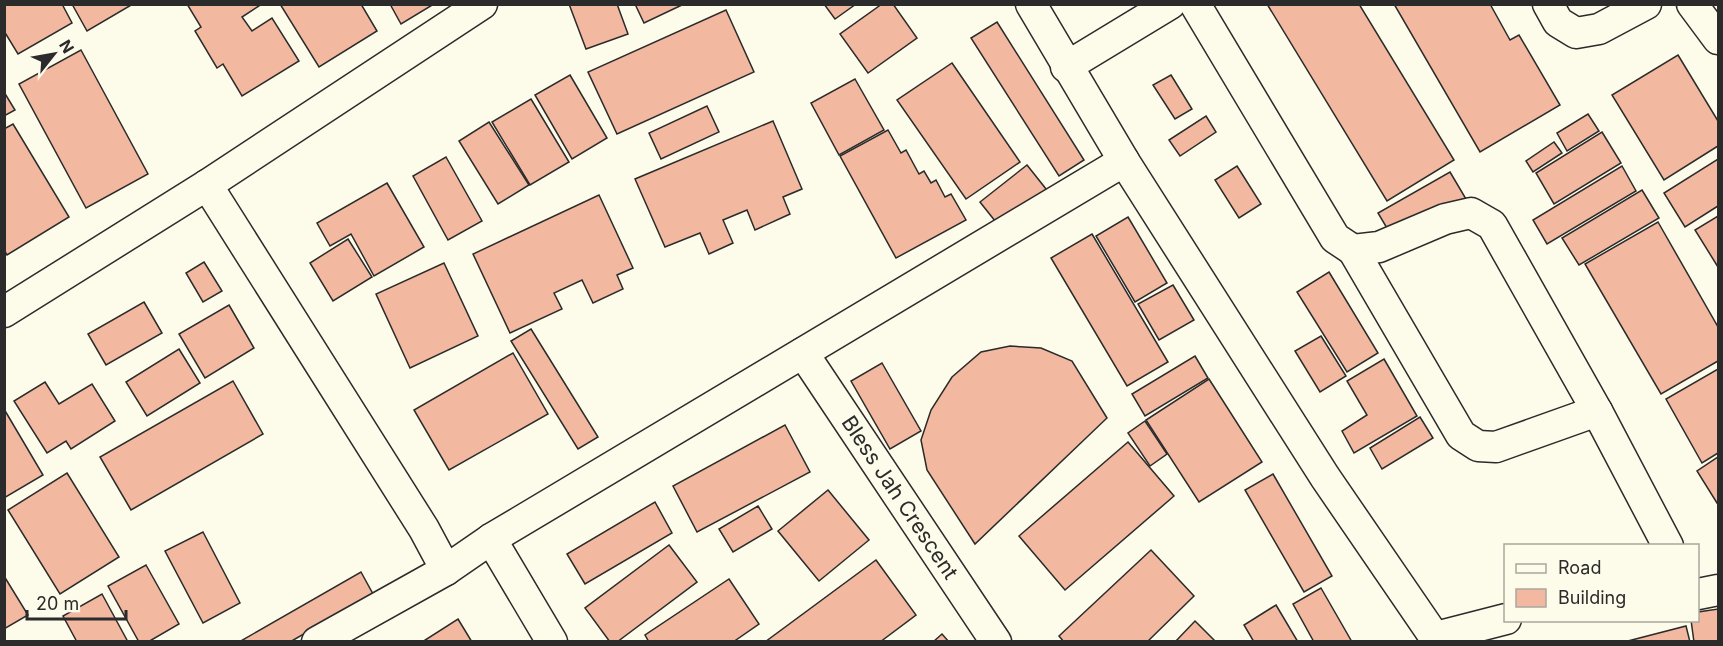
<svg xmlns="http://www.w3.org/2000/svg" width="1723" height="646" viewBox="0 0 1723 646" font-family="Inter,sans-serif">
  <rect width="100%" height="100%" fill="#fdfbea"/>
  <!-- building -->
  <g fill="#f2b8a0" stroke="#2b2b2b" stroke-width="1.5">
    <path d="M5,4H62L72,23L18,54L4,31Z"/>
    <path d="M72,4H133L87,31Z"/>
    <path d="M187,4H262L242,17L252,31L272,18L299,61L242,96L223,64L217,68L195,31L201,27Z"/>
    <path d="M280,4H361L377,31L319,67Z"/>
    <path d="M390,4H434L401,24Z"/>
    <path d="M569,4H617L628,34L586,49Z"/>
    <path d="M635,4H684L644,23Z"/>
    <path d="M824,4H856L835,19Z"/>
    <path d="M882,4H893L917,38L868,73L840,34Z"/>
    <path d="M1267,4H1359L1454,160L1387,201Z"/>
    <path d="M1394,4H1490L1510,40L1519,35L1560,105L1480,152Z"/>
    <path d="M726,10L754,72L617,134L588,72Z"/>
    <path d="M997,22L1084,160L1059,176L971,38Z"/>
    <path d="M81,50L148,174L86,208L19,84Z"/>
    <path d="M1678,55L1718,121V146L1664,180L1612,95Z"/>
    <path d="M952,63L1020,162L966,199L897,100Z"/>
    <path d="M570,75L607,138L572,159L535,95Z"/>
    <path d="M1171,75L1192,109L1175,119L1153,85Z"/>
    <path d="M855,79L884,130L839,155L811,103Z"/>
    <path d="M4,92L15,110L4,116Z"/>
    <path d="M531,99L569,162L530,185L492,122Z"/>
    <path d="M707,106L719,132L661,159L649,133Z"/>
    <path d="M1588,114L1599,131L1567,151L1557,133Z"/>
    <path d="M1206,116L1216,132L1180,156L1169,140Z"/>
    <path d="M773,121L802,189L783,197L790,214L755,230L747,210L723,220L733,243L709,254L700,233L665,247L635,179Z"/>
    <path d="M489,122L529,185L498,204L459,141Z"/>
    <path d="M13,124L69,217L7,255L4,250V129Z"/>
    <path d="M888,130L901,153L906,150L919,174L924,171L931,183L936,180L945,197L951,194L966,220L896,258L840,156Z"/>
    <path d="M1602,132L1621,163L1554,204L1536,173Z"/>
    <path d="M1554,142L1562,153L1533,172L1526,161Z"/>
    <path d="M446,157L482,221L448,240L413,176Z"/>
    <path d="M1718,159V206L1685,227L1664,193Z"/>
    <path d="M1027,165L1050,194L1003,231L980,202Z"/>
    <path d="M1237,166L1261,204L1239,218L1215,180Z"/>
    <path d="M1622,166L1636,191L1547,244L1533,220Z"/>
    <path d="M1450,172L1466,199L1394,240L1378,213Z"/>
    <path d="M387,183L424,247L374,276L351,234L330,246L317,223Z"/>
    <path d="M1642,190L1659,218L1579,265L1562,238Z"/>
    <path d="M599,195L633,268L617,275L623,289L593,303L582,280L554,293L562,309L510,333L473,254Z"/>
    <path d="M1718,216V267L1695,230Z"/>
    <path d="M1128,217L1167,283L1135,302L1096,236Z"/>
    <path d="M1658,222L1718,327V361L1661,394L1585,264Z"/>
    <path d="M1092,234L1168,362L1127,386L1051,258Z"/>
    <path d="M348,239L372,277L333,301L310,263Z"/>
    <path d="M204,262L222,291L203,302L186,273Z"/>
    <path d="M444,263L478,336L410,368L376,294Z"/>
    <path d="M1329,272L1378,353L1347,372L1297,292Z"/>
    <path d="M1173,285L1194,320L1159,340L1138,304Z"/>
    <path d="M144,302L162,333L106,365L88,334Z"/>
    <path d="M229,305L254,348L205,378L179,334Z"/>
    <path d="M531,329L598,437L578,449L511,341Z"/>
    <path d="M1321,336L1346,376L1320,392L1295,351Z"/>
    <path d="M1010,346L1041,348L1072,361L1107,418L975,544L927,470L921,440L931,410L952,377L981,352Z"/>
    <path d="M179,349L200,383L147,416L126,382Z"/>
    <path d="M513,353L548,414L449,470L414,410Z"/>
    <path d="M1195,356L1208,378L1145,416L1132,394Z"/>
    <path d="M1384,359L1417,416L1354,453L1342,431L1367,415L1347,381Z"/>
    <path d="M882,363L921,431L890,449L851,381Z"/>
    <path d="M1718,369V453L1702,463L1666,399Z"/>
    <path d="M1209,379L1262,462L1199,502L1146,420Z"/>
    <path d="M233,381L263,434L131,510L100,457Z"/>
    <path d="M45,382L59,404L92,384L115,421L71,449L66,441L47,453L14,401Z"/>
    <path d="M4,409L43,475L4,498Z"/>
    <path d="M1420,417L1433,438L1382,469L1370,448Z"/>
    <path d="M1145,421L1167,454L1150,466L1128,433Z"/>
    <path d="M785,425L810,472L697,532L673,486Z"/>
    <path d="M1128,442L1174,496L1065,590L1019,536Z"/>
    <path d="M1718,457V502L1717,503L1697,471Z"/>
    <path d="M67,473L119,557L60,594L8,510Z"/>
    <path d="M1273,474L1332,576L1304,592L1245,490Z"/>
    <path d="M828,490L869,540L819,581L778,531Z"/>
    <path d="M655,502L672,533L585,584L567,554Z"/>
    <path d="M758,506L772,529L733,552L719,529Z"/>
    <path d="M203,532L240,603L203,623L165,551Z"/>
    <path d="M669,545L697,582L617,642H610L585,608Z"/>
    <path d="M1151,550L1194,596L1147,642H1064L1059,636Z"/>
    <path d="M876,560L916,615L880,642H765Z"/>
    <path d="M146,565L179,624L148,642H139L108,586Z"/>
    <path d="M361,572L373,594L290,642H239Z"/>
    <path d="M4,576L28,615L4,629Z"/>
    <path d="M729,579L759,624L733,642H649L645,635Z"/>
    <path d="M1321,588L1352,642H1314L1293,604Z"/>
    <path d="M102,594L128,642H77L63,616Z"/>
    <path d="M1276,605L1298,642H1254L1244,625Z"/>
    <path d="M1718,609V642H1694L1691,620H1698V612Z"/>
    <path d="M458,619L472,642H422Z"/>
    <path d="M1195,621L1216,642H1175Z"/>
    <path d="M1686,626L1690,642H1624Z"/>
    <path d="M942,634L949,642H933Z"/>
  </g>
  <g fill="none" stroke-linecap="round" stroke-linejoin="round">
    <defs>
      <g id="street">
        <path d="M1031,4L1124,161L1325,477L1438,642"/>
        <path d="M1195,4L1335,238L1353,250L1379,247L1445,219L1471,213L1492,225L1597,411L1668,546"/>
        <path d="M1548,4L1558,22L1576,33L1599,29L1646,4"/>
        <path d="M1692,4L1718,39"/>
        <path d="M1066,67L1170,4"/>
        <path d="M207,185L424,529L446,570"/>
        <path d="M1353,250L1461,435L1478,446L1496,447L1597,411"/>
        <path d="M4,312L207,185L482,4"/>
        <path id="s1" d="M803,353L996,642"/>
        <path d="M491,539L552,642"/>
        <path d="M1698,594L1718,590"/>
        <path d="M1436,637L1506,619"/>
        <path d="M317,642L446,570L491,539L1124,161"/>
      </g>
    </defs>
    <!-- street casing -->
    <use href="#street" stroke="#2b2b2b" stroke-width="33"/>
    <!-- street -->
    <use href="#street" stroke="#fdfbea" stroke-width="30"/>
  </g>
  <g text-anchor="middle" stroke-width="4.5" stroke-linejoin="round" paint-order="stroke">
    <!-- street labels -->
    <g font-size="21" fill="#2b2b2b" stroke="#fdfbea">
      <text dy="7" stroke="none"><textPath href="#s1" startOffset="174">Bless Jah Crescent</textPath></text>
    </g>
  </g>
  <!-- border -->
  <rect width="1723" height="646" fill="none" stroke="#2b2b2b" stroke-width="12"/>
  <!-- legend -->
  <rect x="1504" y="544" width="195" height="78" fill="#fdfbea" stroke="#a9a89e" stroke-width="1.5"/>
  <rect x="1516" y="564" width="30" height="9" fill="#fdfbea" stroke="#a9a89e" stroke-width="1.5"/>
  <text x="1558" y="574" font-size="18" fill="#2b2b2b">Road</text>
  <rect x="1516" y="589" width="30" height="18" fill="#f2b8a0" stroke="#a9a89e" stroke-width="1.5"/>
  <text x="1558" y="604" font-size="18" fill="#2b2b2b">Building</text>
  <!-- north arrow -->
  <g transform="translate(54 54) rotate(59)" stroke="#fdfbea" stroke-width="4.5" paint-order="stroke">
  <path d="M0-4.5L10 22L0 15L-10 22Z" fill="#2b2b2b"/>
  <text y="-9" font-size="16" font-weight="bold" text-anchor="middle" fill="#2b2b2b">N</text>
  </g>
  <!-- scale -->
  <path d="M27 610v9h99v-9" fill="none" stroke="#2b2b2b" stroke-width="3"/>
  <text x="36" y="610" font-size="18" fill="#2b2b2b" stroke="#fdfbea" stroke-width="4.5" paint-order="stroke">20 m</text>
</svg>
